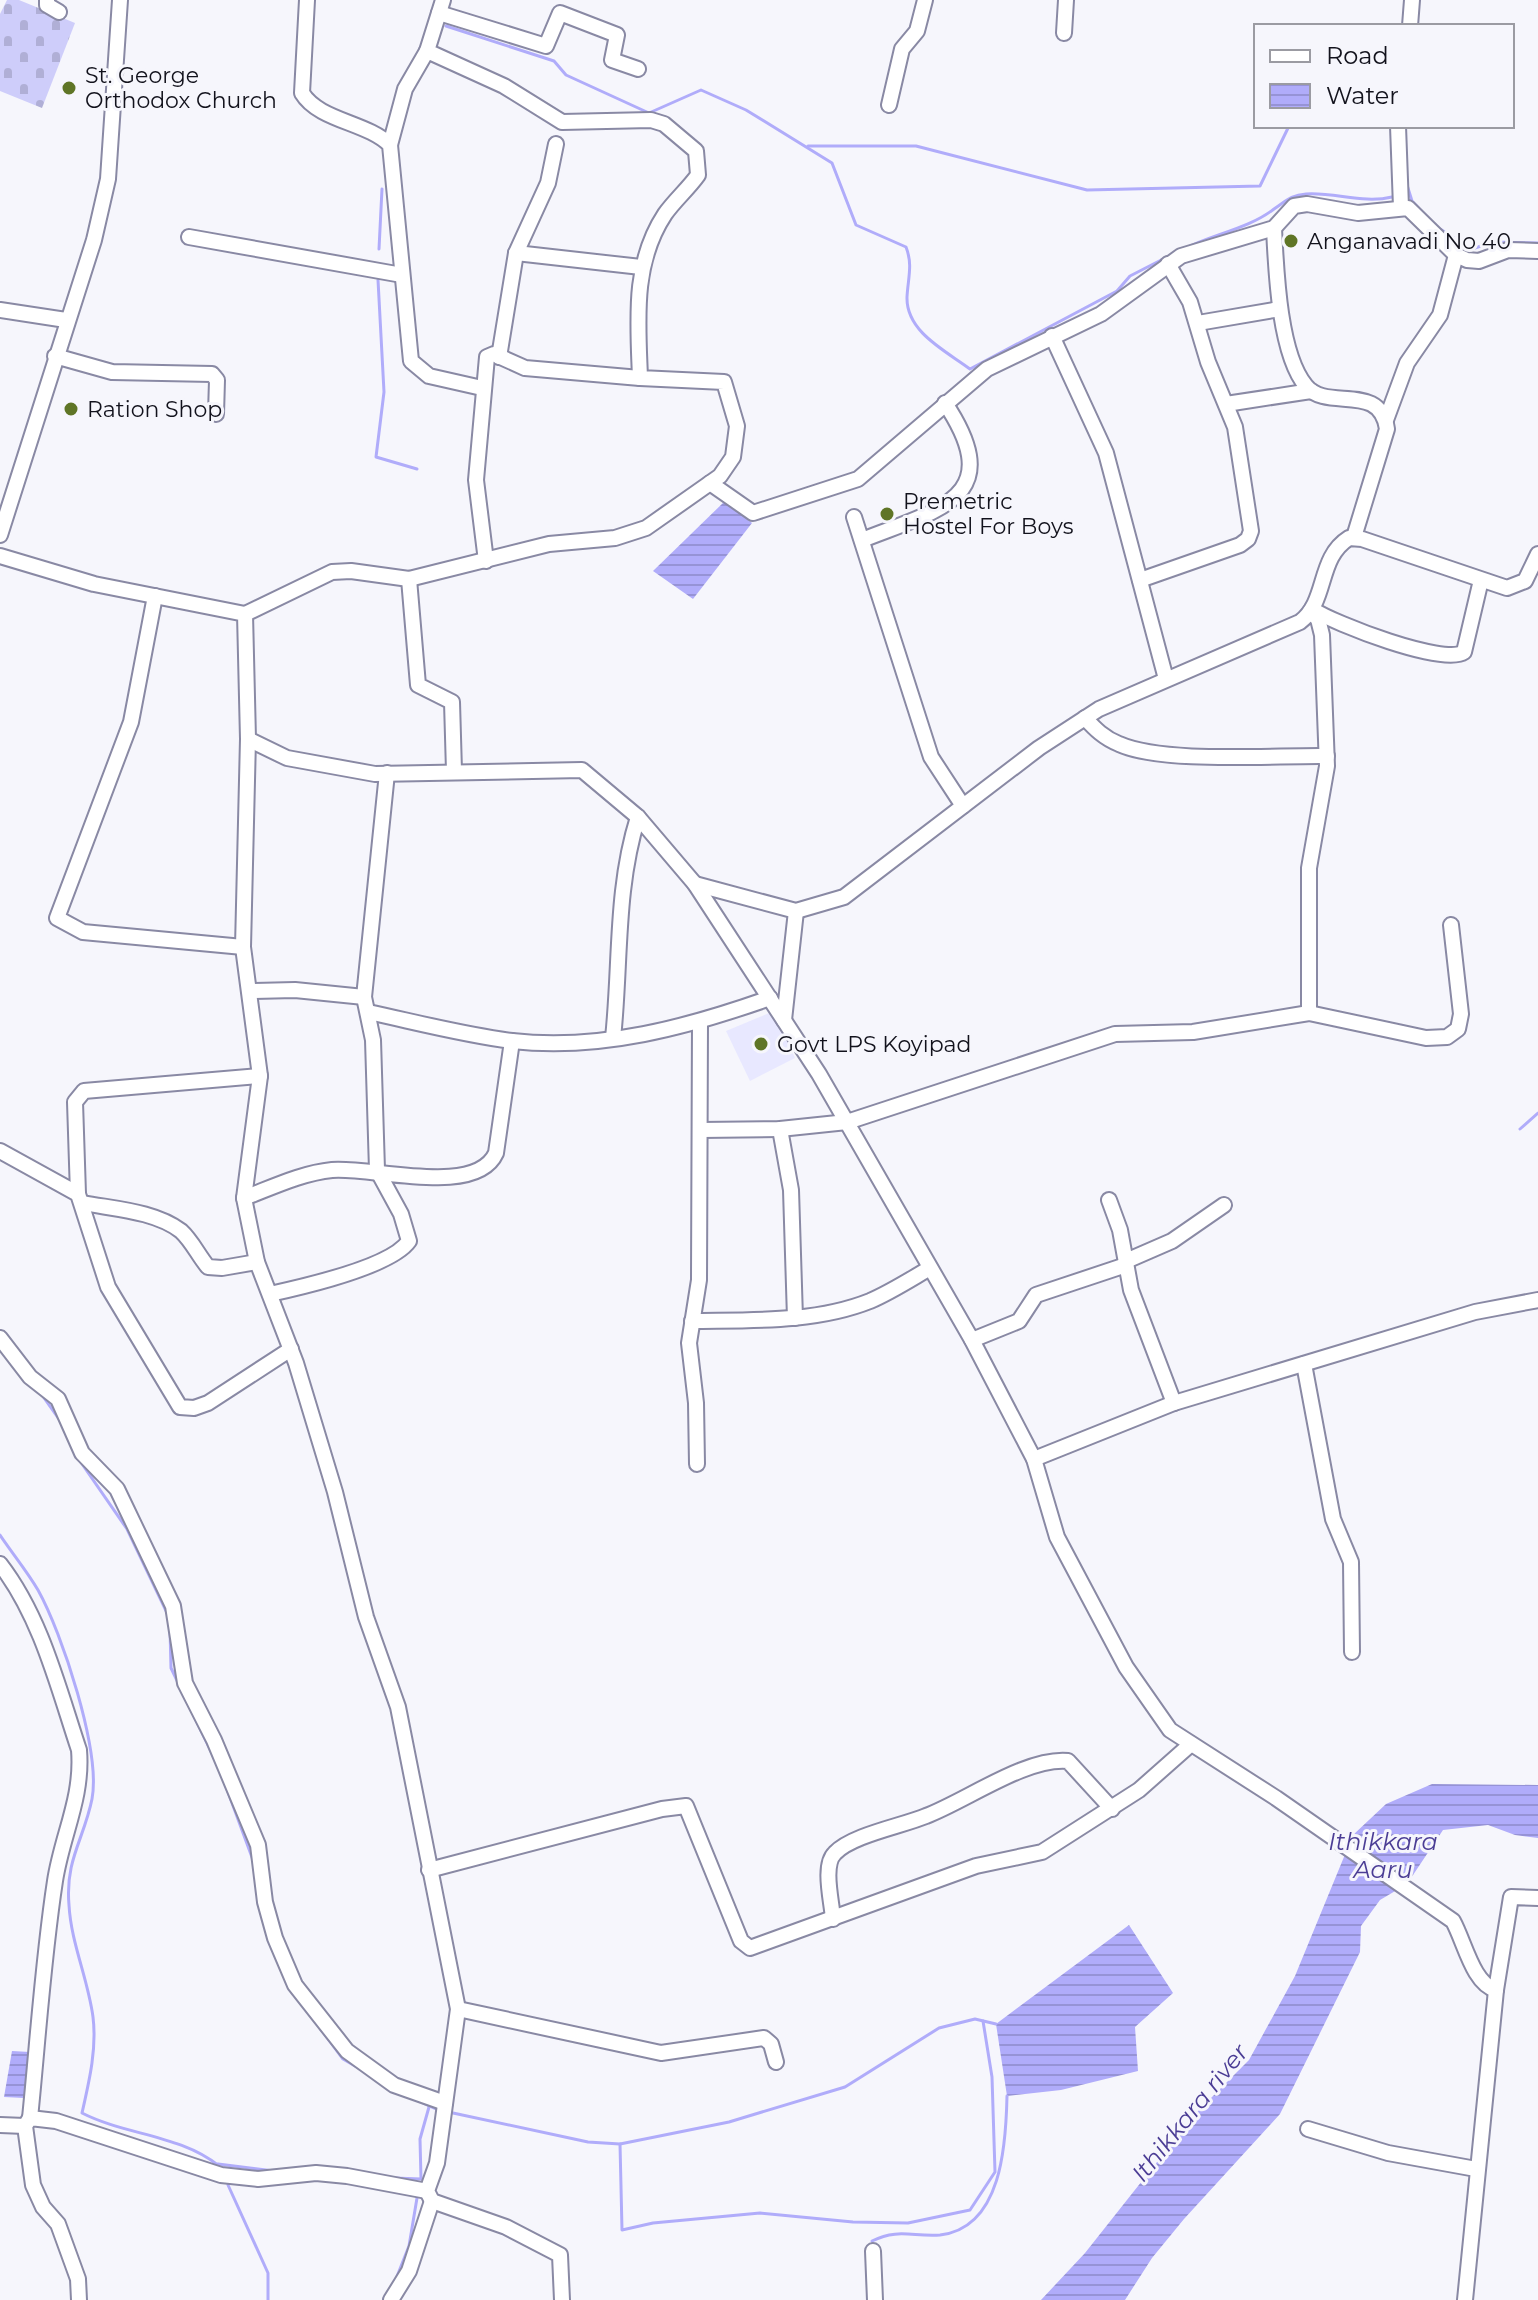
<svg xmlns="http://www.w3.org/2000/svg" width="1538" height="2300" viewBox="0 0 1538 2300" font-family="Montserrat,sans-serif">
  <defs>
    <pattern id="cemetery-stones" width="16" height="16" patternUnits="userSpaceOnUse" patternTransform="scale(2)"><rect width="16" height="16" fill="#cecdfa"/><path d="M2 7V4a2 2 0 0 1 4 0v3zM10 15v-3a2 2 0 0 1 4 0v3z" fill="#b0afd6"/></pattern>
    <pattern id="water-rules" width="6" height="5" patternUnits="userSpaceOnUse" patternTransform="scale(2)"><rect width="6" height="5" fill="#b0acfa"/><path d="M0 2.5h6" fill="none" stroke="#9693d6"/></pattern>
  </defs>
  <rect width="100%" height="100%" fill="#f6f6fc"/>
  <!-- built -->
  <path fill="#e8e8ff" d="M774,1011L795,1058L750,1081L726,1031Z"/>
  <!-- cemetery -->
  <path fill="url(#cemetery-stones)" d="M7,0H19L75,23L42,108L0,91V14Z"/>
  <!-- water -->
  <g fill="url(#water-rules)">
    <path d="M725,501L752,523L693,599L653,571Z"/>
    <path d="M1432,1784L1538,1785V1838L1515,1835L1488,1825L1443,1830L1407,1884L1380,1900L1361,1926L1360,1952L1280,2114L1184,2219L1152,2258L1125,2300H1041L1085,2253L1195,2114L1249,2060L1295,1976L1353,1835L1386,1804Z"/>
    <path d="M1129,1925L1173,1993L1135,2027L1138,2071L1061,2090L1007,2096L996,2024Z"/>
    <path d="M12,2051L30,2052L24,2098L4,2097Z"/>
  </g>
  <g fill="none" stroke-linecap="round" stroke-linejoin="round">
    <!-- stream -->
    <g stroke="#b0acfa" stroke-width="3">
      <path d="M446,26L554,61L566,75L649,113L701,90L746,110L832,163L856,225L906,247C913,265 908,278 907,297C906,332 946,351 970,369L1117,291L1130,276L1167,257"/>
      <path d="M808,146H916L1087,190L1260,186L1289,126"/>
      <path d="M1407,185L1412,201L1426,216"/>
      <path d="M1440,229L1472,249L1493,242L1538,243"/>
      <path d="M379,249L382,189"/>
      <path d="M1184,249C1213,234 1248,229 1274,209C1286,201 1291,195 1306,194C1335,192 1363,204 1392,197"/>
      <path d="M378,280L384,392L376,457L417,469"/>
      <path d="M1520,1129L1538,1113"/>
      <path d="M42,1395L61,1422"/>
      <path d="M80,1461L127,1529L169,1617"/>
      <path d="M0,1535C12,1553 27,1571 38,1590C62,1633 101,1751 92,1799C84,1839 65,1860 69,1905C71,1943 88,1979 93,2017C97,2049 89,2082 82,2113C125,2135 181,2135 219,2166"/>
      <path d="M170,1629L171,1668L218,1766"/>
      <path d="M221,1773L253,1860"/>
      <path d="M320,2028L343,2059L362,2070"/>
      <path d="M414,2099L436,2109"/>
      <path d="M453,2113L588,2142L620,2144L729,2122L845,2087L939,2028L975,2019L996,2024"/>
      <path d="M620,2144L622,2230L653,2223L760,2213L853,2222L908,2223L970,2210L995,2172L992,2077L983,2021"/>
      <path d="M218,2164L274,2171"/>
      <path d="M394,2178L421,2179L420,2139L429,2107"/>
      <path d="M228,2185L268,2273V2300"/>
      <path d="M872,2241C898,2228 913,2237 940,2235C1002,2228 1006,2144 1007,2096"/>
      <path d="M396,2279L409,2246L417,2198"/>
    </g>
    <defs>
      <g id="minor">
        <path d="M47,0V5L59,12"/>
        <path d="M307,0L302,93C319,121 367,122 390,145L411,361L429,376L482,388"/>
        <path d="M439,13L546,46L560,13L617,35L612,60L638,69"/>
        <path d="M1410,26L1412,0"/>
        <path d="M1064,33L1066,0"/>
        <path d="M889,105L902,49L917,31L925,0"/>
        <path d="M1398,126L1401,207"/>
        <path d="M390,145L405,89L427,51"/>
        <path d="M1274,228C1276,269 1279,354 1306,386C1327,412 1380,381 1387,429L1354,537"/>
        <path d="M189,237L402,275"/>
        <path d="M516,253L641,267"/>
        <path d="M0,310L66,320"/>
        <path d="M1198,323L1280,309"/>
        <path d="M1052,336L1106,453L1166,679"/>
        <path d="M55,356L112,372L212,374L217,380L216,414"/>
        <path d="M499,357L516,253L548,183L556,144"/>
        <path d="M1226,404L1311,391"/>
        <path d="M1386,420L1407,363L1440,315L1456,255"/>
        <path d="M710,483L753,513L858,479L987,369L1101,314L1181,256L1274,228L1294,206L1307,204L1358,213L1408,208L1456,255L1467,260L1479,261L1508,250L1538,251"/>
        <path d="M854,517L931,757L963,806"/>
        <path d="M0,535L94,240L108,179L120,0"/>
        <path d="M862,540C940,509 1008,498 945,403"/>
        <path d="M0,556L94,584L245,614L248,739L287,758L375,774L582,770L638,817L695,884L819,1074L972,1340L1034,1459L1057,1537L1126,1667L1170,1730L1276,1798L1453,1921C1465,1943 1473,1984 1496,1990L1511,1897L1538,1898"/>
        <path d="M486,561L476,480L487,357L494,354L525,368L640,378"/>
        <path d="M409,579L418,685L452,702L454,771"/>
        <path d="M1140,580L1240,545L1248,539L1251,531L1235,427L1208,362L1190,302L1168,264"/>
        <path d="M155,596L131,722L57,918L83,932L243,947"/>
        <path d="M1312,609C1335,624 1444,666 1464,652L1481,580"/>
        <path d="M245,614L332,572L351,571L409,579L549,544L615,538L646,528L720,476L733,457L737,426L724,382L640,378C638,321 632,264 665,214C675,200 688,189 698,175L696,151L664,124L651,120L562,122L504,86L427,51L443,0"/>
        <path d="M1085,718C1095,729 1104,738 1119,744C1164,764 1274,755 1327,756"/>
        <path d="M248,739L243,947L260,1076L244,1198L257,1262L296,1363L335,1492L366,1617L398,1707L458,2009L437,2163L427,2191L432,2201L506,2227L560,2255L562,2300"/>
        <path d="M695,884L796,911L844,897L1039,748L1099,709L1300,622C1328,601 1317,558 1349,538L1362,539L1507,588L1525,581L1538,554"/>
        <path d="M250,991L295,990L364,997"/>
        <path d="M368,1012C415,1022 464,1035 512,1041C601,1051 688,1027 770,998"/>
        <path d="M1309,1013V868L1327,766L1322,635L1318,619L1310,612"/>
        <path d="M784,1020L796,911"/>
        <path d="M613,1038C621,964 615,890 638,817"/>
        <path d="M780,1129L791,1190L795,1318"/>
        <path d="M701,1130L780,1129L847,1122L1115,1034L1193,1032L1309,1013L1426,1038L1447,1037L1458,1029L1461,1014L1451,925"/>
        <path d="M0,1151L78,1194L108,1287L180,1407L194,1408L208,1403L291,1349"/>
        <path d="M78,1194L75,1102L84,1091L260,1076"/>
        <path d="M244,1198C273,1187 302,1173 332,1170C370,1166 476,1198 496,1153L512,1041"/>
        <path d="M1109,1200L1120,1230L1131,1290L1174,1403"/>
        <path d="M83,1203C114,1209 155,1211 181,1231C192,1241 198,1255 208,1267L222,1268L257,1262"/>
        <path d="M1126,1261L1172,1241L1224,1205"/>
        <path d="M270,1294C302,1287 391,1267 409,1241L401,1214L377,1170L373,1040L364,997L387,773"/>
        <path d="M692,1321C751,1320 815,1323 870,1301C891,1292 911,1279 930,1268"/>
        <path d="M0,1338L30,1377L58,1399L82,1453L117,1489L173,1606L185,1683L214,1740L258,1845L265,1902L275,1938L295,1985L347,2051L394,2085L445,2103"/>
        <path d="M972,1340L1019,1321L1036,1295L1126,1265"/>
        <path d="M1304,1364L1333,1519L1351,1562L1352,1652"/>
        <path d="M1034,1459L1174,1403L1475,1312L1538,1300"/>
        <path d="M697,1464L696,1403L689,1343L699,1280L700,1023"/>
        <path d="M0,1564C41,1617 58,1687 79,1750C83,1798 62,1835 55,1881C43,1959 38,2039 30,2118"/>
        <path d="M429,1870L662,1809L686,1806L741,1941L750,1948L976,1866L1042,1852L1139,1790L1191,1744"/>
        <path d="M833,1919C832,1902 822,1865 835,1853C852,1835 902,1826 926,1816C966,1801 1026,1757 1068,1761L1112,1809"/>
        <path d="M458,2009L661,2053L764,2038L771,2044L776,2062"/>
        <path d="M0,2125L25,2126"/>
        <path d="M1308,2129L1388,2153L1476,2169"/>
        <path d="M873,2251L875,2300"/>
        <path d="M79,2300L78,2279L58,2224L43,2207L33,2185L25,2126L30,2118L56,2121L221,2175L258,2179L316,2173L347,2176L427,2191"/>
        <path d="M391,2300L409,2271L432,2201"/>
        <path d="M1465,2300L1496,1990"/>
      </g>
    </defs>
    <!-- minor casing -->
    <use href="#minor" stroke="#8989a4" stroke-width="18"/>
    <!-- minor -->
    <use href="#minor" stroke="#fff" stroke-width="14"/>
  </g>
  <!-- markers -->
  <g fill="#5f7526" stroke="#f6f6fc" stroke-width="3">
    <circle cx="69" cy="88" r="8"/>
    <circle cx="1291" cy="241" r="8"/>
    <circle cx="71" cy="409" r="8"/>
    <circle cx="887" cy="514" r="8"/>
    <circle cx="761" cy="1044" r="8"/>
  </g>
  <g text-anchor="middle" stroke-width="6" stroke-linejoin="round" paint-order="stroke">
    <!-- poi labels -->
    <g font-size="22" fill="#12121c" stroke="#f6f6fc" text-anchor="start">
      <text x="85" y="83">St. George<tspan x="85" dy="25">Orthodox Church</tspan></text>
      <text x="1307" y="249">Anganavadi No 40</text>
      <text x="87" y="417">Ration Shop</text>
      <text x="903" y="509">Premetric<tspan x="903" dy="25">Hostel For Boys</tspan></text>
      <text x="777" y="1052">Govt LPS Koyipad</text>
    </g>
    <!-- water labels -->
    <g font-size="24" font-style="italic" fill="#4b3d95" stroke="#f6f6fc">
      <text x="1383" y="1850">Ithikkara<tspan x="1383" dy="28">Aaru</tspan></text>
      <text transform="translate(1190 2113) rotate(-51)" y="8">Ithikkara river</text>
    </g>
  </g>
  <!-- legend -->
  <rect x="1254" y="24" width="260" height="104" fill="#f6f6fc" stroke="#9b9ba2" stroke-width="2"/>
  <rect x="1270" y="50" width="40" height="12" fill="#ffffff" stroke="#9b9ba2" stroke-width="2"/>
  <text x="1326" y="64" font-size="24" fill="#12121c">Road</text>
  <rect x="1270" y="84" width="40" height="24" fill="url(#water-rules)" stroke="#9b9ba2" stroke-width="2"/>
  <text x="1326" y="104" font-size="24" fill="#12121c">Water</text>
</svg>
